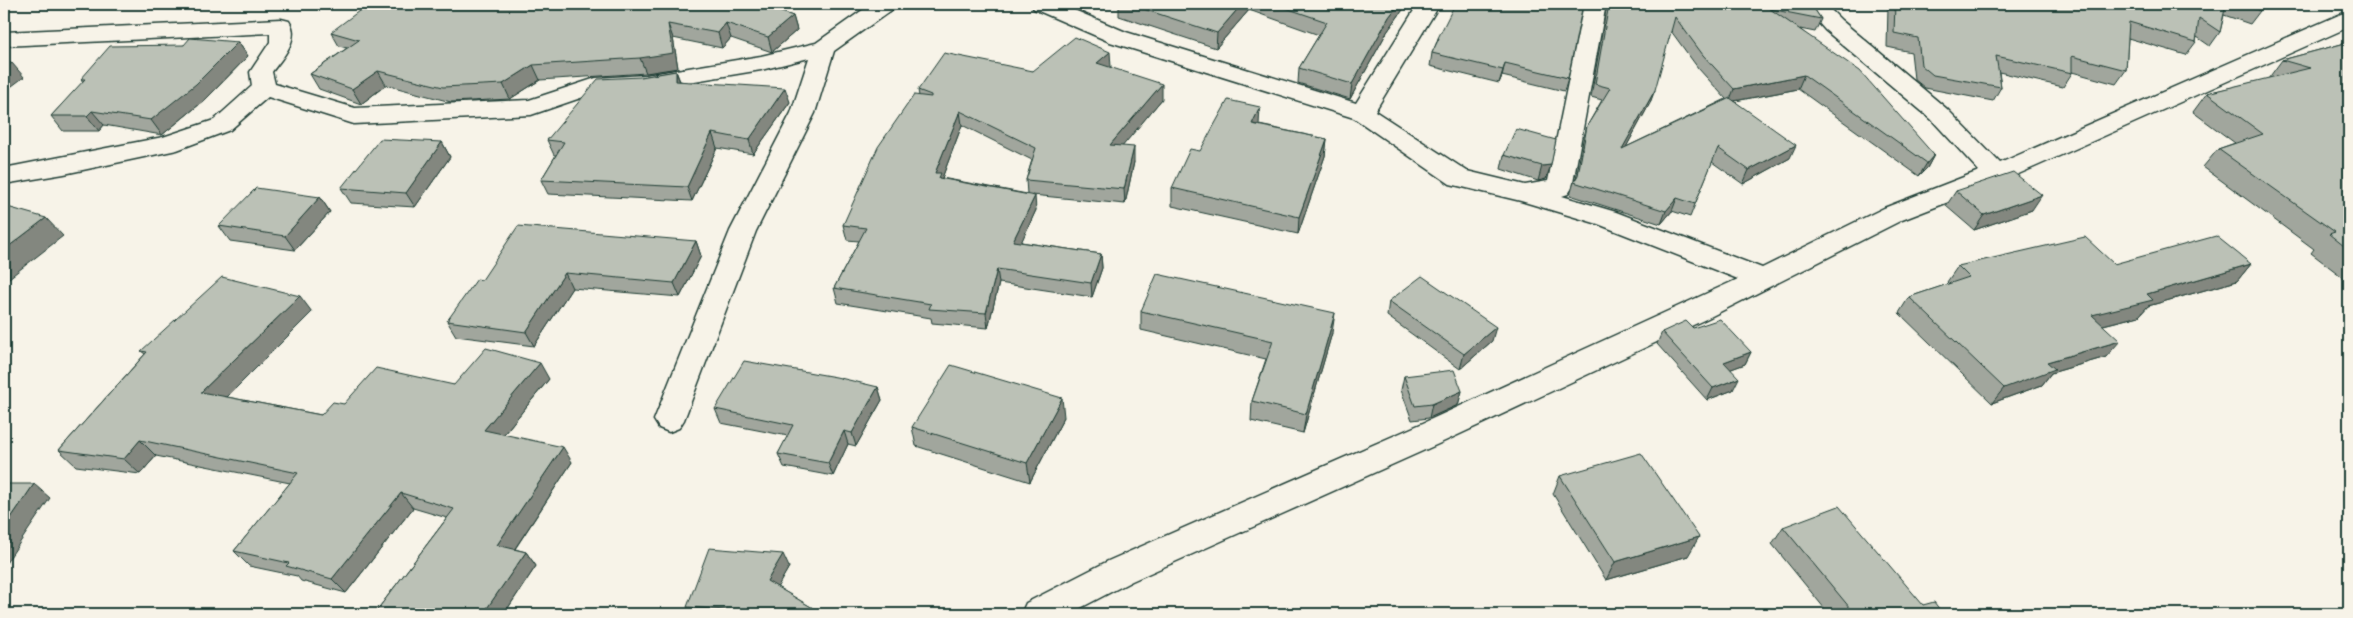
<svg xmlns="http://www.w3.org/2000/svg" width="2353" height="618" viewBox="0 0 2353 618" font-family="'Comic Neue',sans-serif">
  <rect width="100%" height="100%" fill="#f7f3e8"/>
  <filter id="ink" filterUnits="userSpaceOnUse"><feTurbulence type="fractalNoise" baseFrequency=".02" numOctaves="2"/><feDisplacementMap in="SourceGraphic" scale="10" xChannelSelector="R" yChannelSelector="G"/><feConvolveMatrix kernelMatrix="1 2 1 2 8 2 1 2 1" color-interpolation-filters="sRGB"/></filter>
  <g filter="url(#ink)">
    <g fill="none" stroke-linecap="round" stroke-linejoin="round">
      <defs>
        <g id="minor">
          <path d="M871,4H896L893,9L834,51L815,113L756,231L684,420L679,428L669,432L659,428L654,420L730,231L791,113L809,58L761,70L646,89L598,92L531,115L354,124L268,97L230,130L177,150L64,174L4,184V168L163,137L214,120L252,86L250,72L270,42V33L4,46V32L281,19L289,21C301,39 282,58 272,72L275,84L355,108L529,100L596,78L646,75L761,56L816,43Z"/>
          <path d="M1031,4H1060L1126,32L1356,103L1418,4H1440L1375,111L1467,171L1525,185L1548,181L1584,4H1606L1572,188L1568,194L1562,196L1616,212L1762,268L1884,208L1979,171L1931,119L1825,30L1802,4H1825L1841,20L1947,109L2000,163L2341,14L2349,13V27L2005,180L1902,220L1706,319L1445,441L1132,581L1069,614H1021L1026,603L1108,561L1423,423L1738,279L1598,224L1521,201L1450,184L1354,118L1110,42L1034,9Z"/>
        </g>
      </defs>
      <!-- minor casing -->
      <use href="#minor" stroke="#1f3d34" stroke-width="3"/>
      <!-- minor -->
      <use href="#minor" fill="#f7f3e8" fill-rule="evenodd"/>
    </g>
    <!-- wall -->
    <g fill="#a1a69d" stroke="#1f3d34" fill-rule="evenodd">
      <path d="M789,4L781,12L793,16L797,30L772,52L731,38L722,48L673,38L678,68L646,73L540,80L510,99L451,102L386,85L361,104L319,89L310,74L347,48L339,46L331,32Z"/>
      <path d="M1105,4H1407L1387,32L1350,99L1298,83L1299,68L1319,35L1249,10L1216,48L1119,16V6Z"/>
      <path d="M1607,4H1811L1821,19L1815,32L1800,29L1934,155L1927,168L1919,176L1798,89L1735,101L1790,158L1743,184L1712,162L1690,217L1672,211L1661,224L1570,195L1574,182L1576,179L1583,140L1587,126L1602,100L1591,97ZM1671,31L1698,68L1726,99L1626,147L1650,103Z"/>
      <path d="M1874,4H2261L2260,11L2250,24L2224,15L2220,32L2210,46L2197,37L2196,42L2186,55L2128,38L2126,70L2116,84L2072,72V73L2063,87L1999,72L2001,87L1993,101L1925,88L1914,79L1911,52L1887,47L1888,7Z"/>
      <path d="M1438,38L1568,78L1564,91L1502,76L1499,83L1430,66L1432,53L1436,44Z"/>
      <path d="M238,42L248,56L206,99L162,135L104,125L99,131H63L51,116L83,82L81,79L184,45Z"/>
      <path d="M2349,42V282L2311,253L2314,249L2203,167L2218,149L2235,143L2193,112L2207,93L2268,79L2282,60Z"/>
      <path d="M1110,67L1162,99L1122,146L1134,162L1125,204L1032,195L1036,210L1021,242L1101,254L1102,268L1092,297L999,283L988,328L932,323L931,318L838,303L834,288L859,241L847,240L843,225L919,96L918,90L1033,71L1111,67ZM962,125L1032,160L1026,180L1027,194L942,178Z"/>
      <path d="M676,71L680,81L790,102L753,154L717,148L692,201L548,194L541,180L556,155H554L547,140L641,77Z"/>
      <path d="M1259,125L1327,139L1325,156L1298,234L1172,206V188L1200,151Z"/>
      <path d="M442,142L450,157L415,207L351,203L341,188Z"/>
      <path d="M1504,155L1551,165L1546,179L1538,181L1501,169Z"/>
      <path d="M1956,191L2032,210L1974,230L1946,206Z"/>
      <path d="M320,197L330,212L295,250L230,241L219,226Z"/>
      <path d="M696,241L701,256L680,297L572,288L534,346L456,336L447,321L482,280Z"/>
      <path d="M2114,264H2251L2237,281L2148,306L2139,316L2103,325L2106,357L2051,373L2042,385L1992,403L1899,313L1909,297L1949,284L1947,282L1958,266Z"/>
      <path d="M1389,301L1492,341L1460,369L1387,316Z"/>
      <path d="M1141,311L1332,333L1303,433L1251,421L1252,401L1266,359L1141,330Z"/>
      <path d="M312,312L227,397L321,415L344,404L454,385L549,379L504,434L572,462L515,549L526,552L536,566L504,614H374L447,518L413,508L346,593L301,581L297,576L249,566L234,551L290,483L156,456L140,474L76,466L59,450L145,354L141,351Z"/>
      <path d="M1693,328L1751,352L1745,364L1731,369L1733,390L1707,400L1657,344L1662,332Z"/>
      <path d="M1404,376L1462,391L1458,405L1429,418L1412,420L1401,390Z"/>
      <path d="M878,387L882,400L856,446L848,444L833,476L784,467L778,454L788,436L721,423L715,409Z"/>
      <path d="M1064,417L1030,482L916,446L912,427Z"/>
      <path d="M1560,476L1688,556L1606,580L1553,494Z"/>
      <path d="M1783,527L1923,605L1943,614H1829L1772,544Z"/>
      <path d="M789,567L777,587L823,614H691L687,607Z"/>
    </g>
    <!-- shaded-wall -->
    <g fill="#83877f" stroke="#1f3d34">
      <path d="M770,4H789L771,22L767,7Z"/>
      <path d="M1242,4H1249V10L1216,48L1217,33Z"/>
      <path d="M1399,4H1407L1387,32L1350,99L1352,84L1389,17Z"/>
      <path d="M793,16L797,30L772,52L768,37Z"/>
      <path d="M726,23L731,38L722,48L718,33Z"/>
      <path d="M668,24L673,38L678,68L646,73L640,58Z"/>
      <path d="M238,42L248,56L206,99L162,135L151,120Z"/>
      <path d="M1110,52L1111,67L1098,77L1097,63Z"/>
      <path d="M12,63L24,77L4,92V68Z"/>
      <path d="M1505,63L1502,76L1499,83L1503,70Z"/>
      <path d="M533,65L540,80L510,99L503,84Z"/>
      <path d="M378,71L386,85L361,104L352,89Z"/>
      <path d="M676,71L681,85L676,81Z"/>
      <path d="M1804,75L1798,89L1729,102L1734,89Z"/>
      <path d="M1162,84V99L1111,160L1110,145Z"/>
      <path d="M785,88L790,102L753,154L749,140Z"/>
      <path d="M1655,90L1650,103L1618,162L1622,149Z"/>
      <path d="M1260,107L1259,125L1252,124Z"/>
      <path d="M92,111L104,125L99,131L87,116Z"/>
      <path d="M960,111L962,125L942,178L944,188L935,173Z"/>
      <path d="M712,133L717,148L692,201L687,187Z"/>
      <path d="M1327,139L1325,156L1298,234L1299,217Z"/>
      <path d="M442,142L450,157L415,207L406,193Z"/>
      <path d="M4,144L8,150L4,152Z"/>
      <path d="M1796,145L1790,158L1743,184L1749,170Z"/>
      <path d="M1134,147V162L1125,204L1124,189Z"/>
      <path d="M1934,155L1927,168L1919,176L1927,163Z"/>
      <path d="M1551,165L1546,179L1538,181L1542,166Z"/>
      <path d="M2042,195L2032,210L1974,230L1984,215Z"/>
      <path d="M1035,196L1036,210L1015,256L1013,241Z"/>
      <path d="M320,197L330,212L295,250L285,236Z"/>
      <path d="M1677,198L1672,211L1661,224L1666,211Z"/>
      <path d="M46,218L63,236L4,282V250Z"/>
      <path d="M696,241L701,256L680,297L674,283Z"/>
      <path d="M1101,254L1102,268L1092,297L1091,283Z"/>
      <path d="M2251,264L2237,281L2148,306L2139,316L2079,331L2092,315L2147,294Z"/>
      <path d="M997,269L999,283L988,328L986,313Z"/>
      <path d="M565,273L572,288L534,346L526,332Z"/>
      <path d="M300,296L312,312L216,408L201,392Z"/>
      <path d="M1335,313L1332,333L1303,433L1306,414Z"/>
      <path d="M1496,327L1492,341L1460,369L1464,354Z"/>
      <path d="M2120,341L2106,357L2051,373L2042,385L1992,403L2004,388L2047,362Z"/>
      <path d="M1751,352L1745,364L1718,374L1724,362Z"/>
      <path d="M540,363L549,379L495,445L484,430Z"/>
      <path d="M1739,378L1733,390L1707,400L1713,388Z"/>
      <path d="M878,387L882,400L856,446L852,433Z"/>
      <path d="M1462,391L1458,405L1429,418L1432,404Z"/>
      <path d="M1062,398L1064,417L1030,482L1027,463Z"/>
      <path d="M844,431L848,444L833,476L828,463Z"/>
      <path d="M140,440L156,456L140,474L124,459Z"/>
      <path d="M563,447L572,462L508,559L497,545Z"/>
      <path d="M34,484L50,498L4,566V528Z"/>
      <path d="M401,493L413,508L346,593L332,579Z"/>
      <path d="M1699,537L1688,556L1606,580L1615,562Z"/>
      <path d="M526,552L536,566L504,614H483Z"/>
      <path d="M783,554L789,567L773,595L767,581Z"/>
    </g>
    <!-- building -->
    <g fill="#bbc1b6" stroke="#1f3d34">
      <path d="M372,4H770L767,7L793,16L768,37L726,23L718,33L668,24L673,53L640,58L533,65L503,84L443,87L378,71L352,89L310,74L359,40L331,32L359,11Z"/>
      <path d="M1128,4H1242L1217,33Z"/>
      <path d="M1274,4H1399L1389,17L1352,84L1299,68L1327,22Z"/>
      <path d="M1455,4H1583L1568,78L1505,63L1503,70L1432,53L1439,38H1438Z"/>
      <path d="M1609,4H1811L1821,19L1770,9L1860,71L1934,155L1927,163L1804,75L1734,89L1703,55L1675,17L1655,90L1622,149L1730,98L1796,145L1749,170L1718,148L1695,204L1677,198L1666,211L1574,182L1578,175L1587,126L1610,88L1595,84Z"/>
      <path d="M1895,4H2226L2220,32L2199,18L2196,42L2129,22L2126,70L2072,56V73L1996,56L2001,87L1933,75L1921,65L1918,38L1894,33Z"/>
      <path d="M2241,4H2261L2260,11Z"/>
      <path d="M1075,37L1110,52L1097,63L1162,84L1110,145L1134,147L1124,189L1026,180L1036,148L960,111L935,173H941L939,178L1035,196L1013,241L1101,254L1091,283L997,269L986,313L929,309L931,304L834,288L866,228L843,225L878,147L914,95L931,97V95L918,90L944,53L1033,71Z"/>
      <path d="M190,38L238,42L196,84L151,120L92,111L87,116H51L85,79H81L110,46L184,45Z"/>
      <path d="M2349,42V250L2329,234L2335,232L2218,149L2263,134L2207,93L2310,68L2282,60Z"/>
      <path d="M4,61L12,63L4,68Z"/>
      <path d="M676,71V81L785,88L749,140L712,133L687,187L541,180L564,142L547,140L598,79L641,77Z"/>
      <path d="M1228,100L1260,107L1252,124L1327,139L1299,217L1172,188L1190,149L1200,151Z"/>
      <path d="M1516,129L1556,140L1551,165L1542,166L1504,155Z"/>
      <path d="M380,139L442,142L406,193L341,188Z"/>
      <path d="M2013,172L2042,195L1984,215L1956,191Z"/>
      <path d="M256,188L320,197L285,236L219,226Z"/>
      <path d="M4,206L46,218L4,250Z"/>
      <path d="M518,226L696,241L674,283L565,273L526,332L447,321L477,279L482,280Z"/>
      <path d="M2216,236L2251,264L2147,294L2153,300L2092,315L2120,341L2047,362L2055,369L2004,388L1909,297L1969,277L1958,266L2085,237L2114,264Z"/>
      <path d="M1157,274L1335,313L1306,414L1252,401L1273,341L1141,311Z"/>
      <path d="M1422,276L1496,327L1464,354L1389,301Z"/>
      <path d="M222,277L300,296L201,392L321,415L333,402L344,404L376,368L454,385L486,348L540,363L484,430L563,447L497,545L526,552L483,614H374L454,509L401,493L332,579L286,566L289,563L234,551L298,473L140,440L124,459L59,450L147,352L141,351Z"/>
      <path d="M1720,319L1751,352L1724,362L1739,378L1713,388L1662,332L1686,321L1693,328Z"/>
      <path d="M744,361L836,377L878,387L852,433L844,431L828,463L778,454L793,425L715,409Z"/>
      <path d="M951,365L1062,398L1027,463L912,427Z"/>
      <path d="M1454,370L1462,391L1432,404L1415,406L1404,376Z"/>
      <path d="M1641,453L1699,537L1615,562L1560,476Z"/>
      <path d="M4,484H34L4,528Z"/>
      <path d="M1839,506L1923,605L1934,602L1943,614H1855L1783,527Z"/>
      <path d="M709,548L783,554L767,581L823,614H775L687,607Z"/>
    </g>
  </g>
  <!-- margin -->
  <rect width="2353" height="618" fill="none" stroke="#f7f3e8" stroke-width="20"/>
  <rect x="10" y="10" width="2333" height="598" fill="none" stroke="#1f3d34" stroke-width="2" filter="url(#ink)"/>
</svg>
